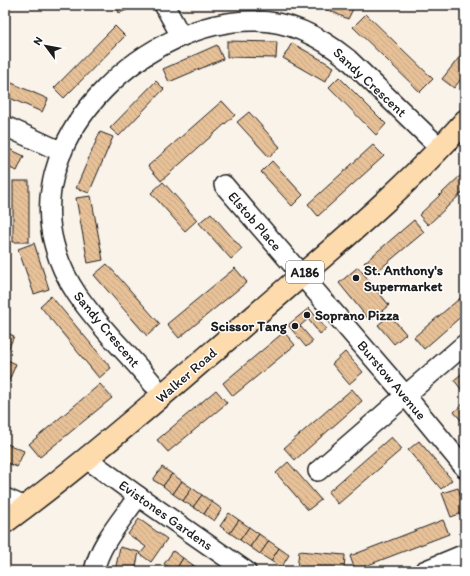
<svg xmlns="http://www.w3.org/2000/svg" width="470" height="576" viewBox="0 0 470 576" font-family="Itim,sans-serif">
  <defs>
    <pattern id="building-back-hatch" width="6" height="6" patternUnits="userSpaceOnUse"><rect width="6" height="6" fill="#e7c198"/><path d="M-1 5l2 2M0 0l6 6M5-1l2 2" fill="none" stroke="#c6a582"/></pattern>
  </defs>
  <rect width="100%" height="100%" fill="#faf3ea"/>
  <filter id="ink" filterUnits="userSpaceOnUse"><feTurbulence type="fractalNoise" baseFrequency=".025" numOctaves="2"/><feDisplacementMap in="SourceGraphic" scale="8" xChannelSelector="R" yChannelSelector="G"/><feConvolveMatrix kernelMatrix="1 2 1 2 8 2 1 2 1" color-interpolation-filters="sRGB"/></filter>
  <g filter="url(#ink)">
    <!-- building -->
    <g fill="url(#building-back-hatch)" stroke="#1c1c1c">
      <path d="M5,5L10,7L5,17Z"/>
      <path d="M116,5H131L132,8L119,13Z"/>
      <path d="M317,5H355L348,19Z"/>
      <path d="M366,14L433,79L420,92L353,27Z"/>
      <path d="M115,26L125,36L64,98L54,88Z"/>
      <path d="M227,41L277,42L276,58L227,57Z"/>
      <path d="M292,43L334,67L325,82L283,58Z"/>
      <path d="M217,45L223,59L169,82L163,69Z"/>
      <path d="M465,50V74L454,88L442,79Z"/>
      <path d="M339,77L386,124L376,135L329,87Z"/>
      <path d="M5,80L48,99L42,112L5,96Z"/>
      <path d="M156,81L164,89L119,136L110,128Z"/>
      <path d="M222,101L235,115L161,181L148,166Z"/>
      <path d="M249,112L280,147L269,157L237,122Z"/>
      <path d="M100,132L113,137L89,193L76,188Z"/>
      <path d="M373,145L384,156L318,216L308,204Z"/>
      <path d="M5,147L24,156L17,171L5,166Z"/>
      <path d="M272,161L303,195L292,206L261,172Z"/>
      <path d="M463,173L465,176V190L428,225L419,215Z"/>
      <rect x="13" y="181" width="16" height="61"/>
      <path d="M163,182L197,220L185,231L151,193Z"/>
      <path d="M91,196L103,260L88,263L76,198Z"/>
      <path d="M211,213L242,249L231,259L199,223Z"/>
      <path d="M414,220L424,232L374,274L364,263Z"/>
      <path d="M34,243L49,289L34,294L18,249Z"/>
      <path d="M107,264L160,324L147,336L94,275Z"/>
      <path d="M358,267L389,305L370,321L339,283Z"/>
      <path d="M235,268L247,282L179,338L167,324Z"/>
      <path d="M465,294V313L424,349L414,337Z"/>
      <path d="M51,296L111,368L99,378L40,306Z"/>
      <path d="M309,308L326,329L320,334L308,319L300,326L313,341L306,347L288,325Z"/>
      <path d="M390,315L406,334L394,344L378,325Z"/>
      <path d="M5,332L14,336L7,352L5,351Z"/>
      <path d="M284,332L295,345L233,396L223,383Z"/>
      <path d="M345,352L363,372L349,384L332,364Z"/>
      <path d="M5,359L16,364L5,390Z"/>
      <path d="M465,371V392L464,393L454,380Z"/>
      <path d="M100,384L112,398L40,457L29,444Z"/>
      <path d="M352,389L362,401L295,460L284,448Z"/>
      <path d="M216,390L227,403L168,452L157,440Z"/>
      <path d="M465,402V425L454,412Z"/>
      <path d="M391,437L402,449L338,504L328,492Z"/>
      <path d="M419,441L452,480L441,489L408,450Z"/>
      <path d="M5,443L24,451L17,467L5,462Z"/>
      <path d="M288,462L321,500L308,510L276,473Z"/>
      <path d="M162,467L172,474L163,486L153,480Z"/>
      <path d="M172,474L182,481L173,494L163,486Z"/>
      <path d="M182,481L192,488L183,501L173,494Z"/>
      <path d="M192,488L202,495L193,507L183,501Z"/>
      <path d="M458,488L465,507V512L451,517L442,493Z"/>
      <path d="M202,495L212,502L204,514L193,507Z"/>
      <path d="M212,502L222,509L214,521L204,514Z"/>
      <path d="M229,513L239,520L230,533L220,526Z"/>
      <path d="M139,519L167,539L151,562L140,554L146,547L128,534Z"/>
      <path d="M239,520L249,527L240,540L230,533Z"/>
      <path d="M443,520L449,534L355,570L350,556Z"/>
      <path d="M249,527L259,534L250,547L240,540Z"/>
      <path d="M259,534L269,541L260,554L250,547Z"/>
      <path d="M269,541L279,548L271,561L260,554Z"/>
      <path d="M120,547L139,552L135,571H115Z"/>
      <path d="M279,548L289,555L281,568L271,561Z"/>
      <path d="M173,551L183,558L175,571L164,564Z"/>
      <path d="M299,551L345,555L344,571L297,569Z"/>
      <path d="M183,558L193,565L189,571H175Z"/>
      <path d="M193,565L202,571H189Z"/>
    </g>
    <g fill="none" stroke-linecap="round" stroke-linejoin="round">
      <defs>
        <g id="minor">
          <path d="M164,5L181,36"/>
          <path d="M5,126L62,152"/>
          <path d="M224,185L405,395L465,468"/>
          <path d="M153,384C140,368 126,353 112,338C86,308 64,283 54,244C24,133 150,18 256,21C291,21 322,38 348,59L440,148"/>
          <path d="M87,459L138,496L246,571"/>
          <path d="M318,471L465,344"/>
          <path d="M5,498L25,507"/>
          <path d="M94,571C100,543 122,520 138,496"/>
          <path d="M424,571L465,554"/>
        </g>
        <path id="major" d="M5,522C93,457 175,384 258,313C329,251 403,191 465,121"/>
      </defs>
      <!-- minor casing -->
      <use href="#minor" stroke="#1c1c1c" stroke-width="22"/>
      <!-- major casing -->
      <use href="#major" stroke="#1c1c1c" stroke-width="25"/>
      <!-- minor -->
      <use href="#minor" stroke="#fff" stroke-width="19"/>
      <!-- major -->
      <use href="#major" stroke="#fedbac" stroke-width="22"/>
    </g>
  </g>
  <!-- markers -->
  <g fill="#1c1c1c" stroke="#fff" stroke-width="1.5">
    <circle cx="356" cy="278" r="4"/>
    <circle cx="307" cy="315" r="4"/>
    <circle cx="295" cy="326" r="4"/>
  </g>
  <g text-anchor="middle" stroke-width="3" stroke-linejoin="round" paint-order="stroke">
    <!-- shield labels -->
    <rect fill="#fff" stroke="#606060" stroke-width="1" x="286" y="261" width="38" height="22" rx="3"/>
    <g font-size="13" font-weight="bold" fill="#1c1c1c">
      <text x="305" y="277">A186</text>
    </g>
    <!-- street labels -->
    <g font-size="14" fill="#1c1c1c" stroke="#fff">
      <text transform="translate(370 82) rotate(43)" y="5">Sandy Crescent</text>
      <text transform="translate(255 221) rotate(49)" y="5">Elstob Place</text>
      <text transform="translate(107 329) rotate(50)" y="5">Sandy Crescent</text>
      <text transform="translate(186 375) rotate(-41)" y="5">Walker Road</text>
      <text transform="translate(392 380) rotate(50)" y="5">Burstow Avenue</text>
      <text transform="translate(166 515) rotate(35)" y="5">Evistones Gardens</text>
    </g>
    <!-- poi labels -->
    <g font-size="14" font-weight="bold" fill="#1c1c1c" stroke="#fff" text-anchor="start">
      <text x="364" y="275">St. Anthony's<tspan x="364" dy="16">Supermarket</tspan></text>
      <text x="315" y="320">Soprano Pizza</text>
      <text x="287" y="331" text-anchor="end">Scissor Tang</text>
    </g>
  </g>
  <!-- margin -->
  <rect width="470" height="576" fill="none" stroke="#fff" stroke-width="20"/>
  <rect x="10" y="10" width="450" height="556" fill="none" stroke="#1c1c1c" stroke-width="1.5" filter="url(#ink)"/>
  <!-- north arrow -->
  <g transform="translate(46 46) rotate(302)" stroke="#ffffff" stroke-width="3" paint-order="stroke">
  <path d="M0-3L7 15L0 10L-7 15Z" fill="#1c1c1c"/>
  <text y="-6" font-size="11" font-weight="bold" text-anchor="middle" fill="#1c1c1c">N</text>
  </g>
</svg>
